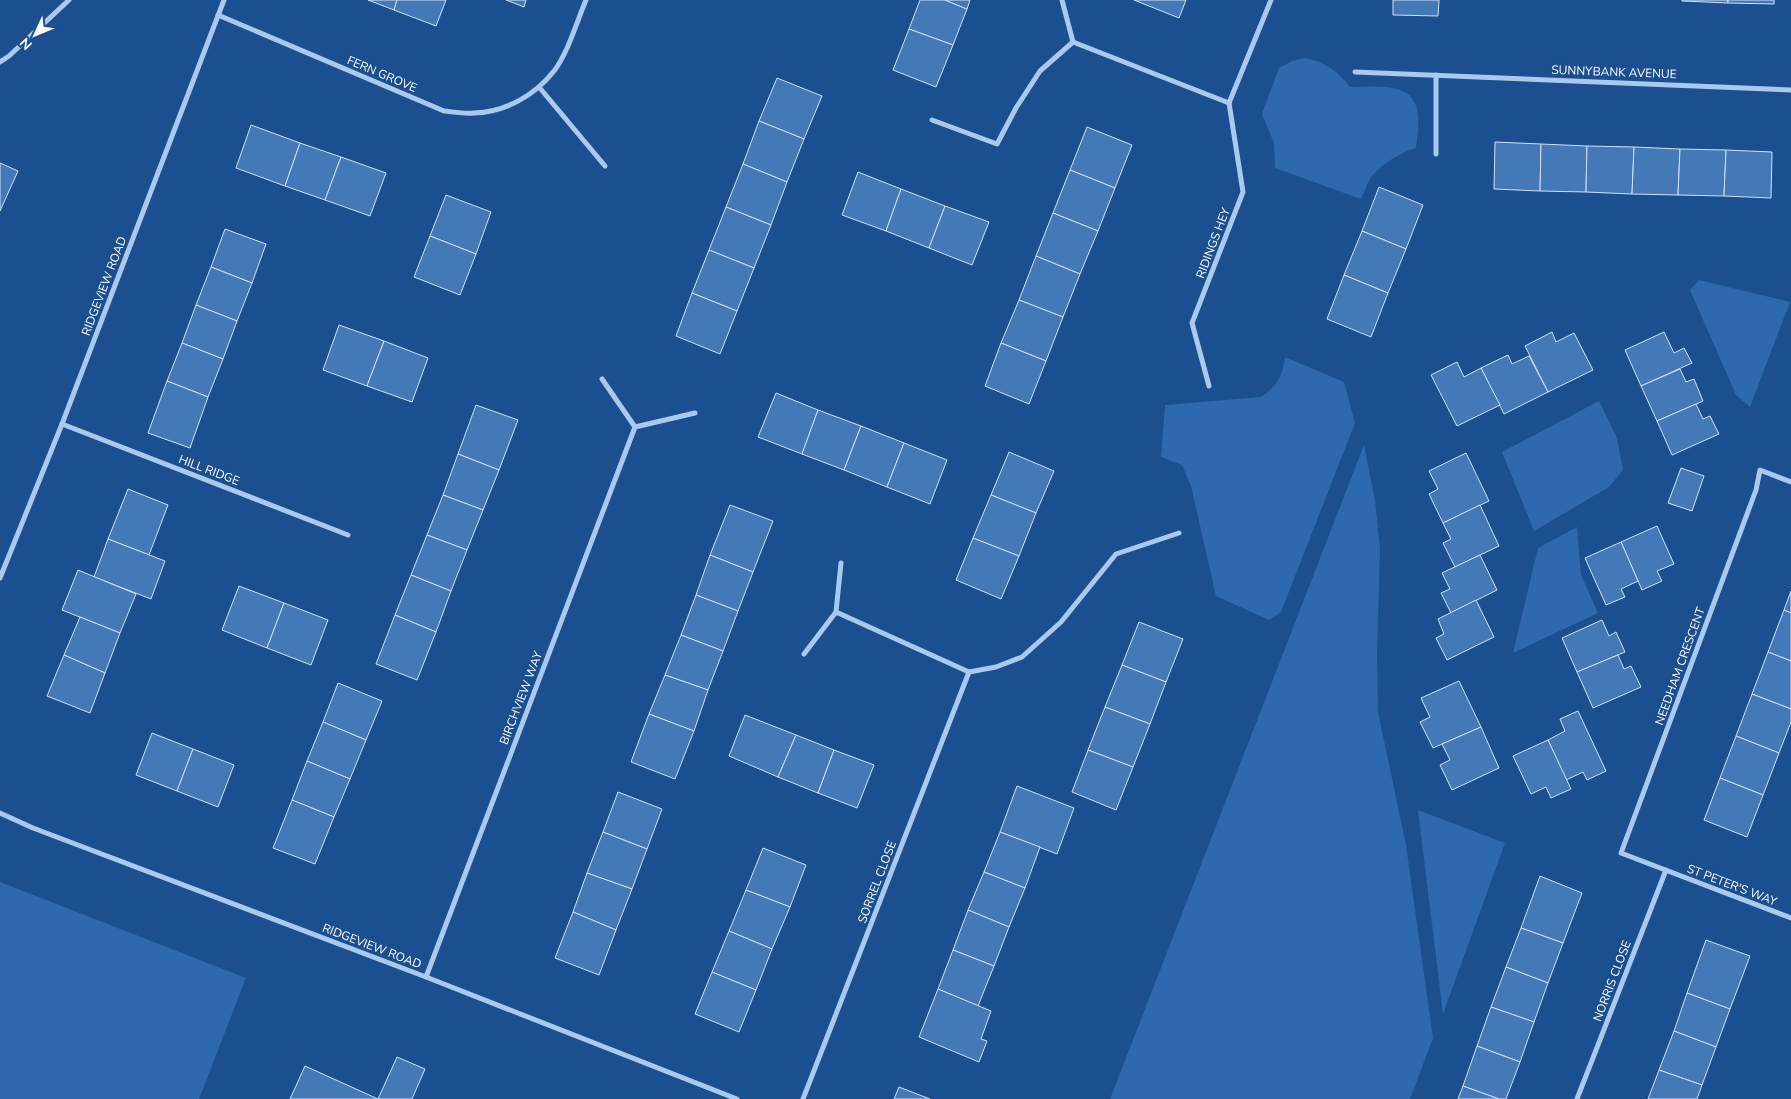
<svg xmlns="http://www.w3.org/2000/svg" width="1791" height="1099" viewBox="0 0 1791 1099" font-family="'Nunito Sans',sans-serif">
  <rect width="100%" height="100%" fill="#1b4f8f"/>
  <!-- green -->
  <g fill="#2e69ad">
    <path d="M1305,58C1325,62 1338,71 1350,87C1376,87 1417,80 1418,117C1419,127 1417,138 1416,148C1400,153 1383,163 1372,176C1367,182 1365,192 1361,199L1275,168L1274,143L1262,114L1279,68L1292,61Z"/>
    <path d="M1699,280L1790,302L1750,407L1736,395L1690,290Z"/>
    <path d="M1285,357L1344,382L1355,423L1281,612L1269,620L1216,596L1191,486L1182,465L1161,457L1165,405L1261,397C1278,385 1282,377 1285,357Z"/>
    <path d="M1599,401L1617,438L1623,470L1609,487L1534,531L1502,452Z"/>
    <path d="M1364,445L1375,500L1380,549L1377,652L1378,712L1406,845L1433,1038L1410,1099H1110Z"/>
    <path d="M1577,527L1581,575L1598,613L1513,653L1538,548Z"/>
    <path d="M1418,810L1505,843L1443,1014Z"/>
    <path d="M0,882L246,978L199,1099H0Z"/>
  </g>
  <!-- building -->
  <g fill="#4478b7" stroke="#cfe3fa">
    <path d="M368,0H397L394,10Z"/>
    <path d="M397,0H446L436,26L394,10Z"/>
    <path d="M506,0H526L524,7Z"/>
    <path d="M920,0H945L967,9L953,45L909,29Z"/>
    <path d="M945,0H970L967,9Z"/>
    <path d="M1134,0H1186L1179,18Z"/>
    <path d="M1393,0H1439L1438,16L1393,15Z"/>
    <path d="M1682,0H1728V3L1682,1Z"/>
    <path d="M1728,0H1774V4L1728,3Z"/>
    <path d="M909,29L953,45L936,87L893,70Z"/>
    <path d="M777,78L822,96L804,139L759,121Z"/>
    <path d="M759,121L804,139L787,182L743,164Z"/>
    <path d="M251,125L300,143L285,186L236,168Z"/>
    <path d="M1087,127L1132,145L1115,188L1070,170Z"/>
    <path d="M1495,142L1541,144L1540,191L1494,189Z"/>
    <path d="M300,143L341,157L325,200L285,186Z"/>
    <path d="M1541,144L1587,146L1586,192L1540,191Z"/>
    <path d="M1587,146L1634,147L1632,194L1586,192Z"/>
    <path d="M1634,147L1680,149L1678,195L1632,194Z"/>
    <path d="M1680,149L1726,150L1724,196L1678,195Z"/>
    <path d="M1726,150L1772,152L1771,198L1724,196Z"/>
    <path d="M341,157L386,173L370,216L325,200Z"/>
    <path d="M0,163L18,171L0,211Z"/>
    <path d="M743,164L787,182L771,225L726,207Z"/>
    <path d="M1070,170L1115,188L1098,231L1053,213Z"/>
    <path d="M858,172L901,189L886,231L842,215Z"/>
    <path d="M1379,187L1423,205L1406,249L1362,231Z"/>
    <path d="M901,189L945,206L929,248L886,231Z"/>
    <path d="M446,195L491,212L476,254L430,236Z"/>
    <path d="M945,206L989,222L972,265L929,248Z"/>
    <path d="M726,207L771,225L754,268L709,250Z"/>
    <path d="M1053,213L1098,231L1080,274L1036,256Z"/>
    <path d="M225,229L266,244L252,283L211,267Z"/>
    <path d="M1362,231L1406,249L1388,293L1344,275Z"/>
    <path d="M430,236L476,254L460,295L414,277Z"/>
    <path d="M709,250L754,268L737,311L692,293Z"/>
    <path d="M1036,256L1080,274L1063,317L1019,300Z"/>
    <path d="M211,267L252,283L237,321L196,305Z"/>
    <path d="M1344,275L1388,293L1371,337L1327,319Z"/>
    <path d="M692,293L737,311L720,354L676,336Z"/>
    <path d="M1019,300L1063,317L1046,361L1001,343Z"/>
    <path d="M196,305L237,321L223,359L182,343Z"/>
    <path d="M339,325L384,341L367,386L323,370Z"/>
    <path d="M1552,332L1556,342L1574,333L1593,370L1548,392L1525,346Z"/>
    <path d="M1664,332L1674,353L1684,348L1692,363L1641,386L1625,350Z"/>
    <path d="M384,341L428,358L412,402L367,386Z"/>
    <path d="M182,343L223,359L208,397L167,381Z"/>
    <path d="M1001,343L1046,361L1029,404L985,386Z"/>
    <path d="M1508,355L1512,364L1529,356L1548,392L1504,414L1481,368Z"/>
    <path d="M1457,362L1464,377L1481,368L1500,405L1457,426L1431,375Z"/>
    <path d="M1680,369L1686,382L1694,379L1703,401L1657,421L1641,386Z"/>
    <path d="M167,381L208,397L190,448L148,433Z"/>
    <path d="M776,393L818,410L802,454L758,437Z"/>
    <path d="M1696,404L1703,419L1710,416L1719,434L1672,455L1657,421Z"/>
    <path d="M476,405L518,420L499,470L458,454Z"/>
    <path d="M818,410L861,426L844,470L802,454Z"/>
    <path d="M861,426L904,443L887,487L844,470Z"/>
    <path d="M904,443L947,460L930,504L887,487Z"/>
    <path d="M1009,452L1054,471L1036,513L991,495Z"/>
    <path d="M1466,453L1489,501L1443,523L1429,494L1438,489L1429,471Z"/>
    <path d="M458,454L499,470L483,510L443,495Z"/>
    <path d="M1681,468L1704,476L1692,511L1668,503Z"/>
    <path d="M128,489L168,505L149,555L108,539Z"/>
    <path d="M443,495L483,510L467,550L427,535Z"/>
    <path d="M991,495L1036,513L1019,556L973,538Z"/>
    <path d="M730,505L773,521L753,572L710,555Z"/>
    <path d="M1480,505L1499,546L1455,567L1443,543L1451,539L1443,523Z"/>
    <path d="M1657,526L1674,564L1657,571L1662,581L1642,590L1621,542Z"/>
    <path d="M427,535L467,550L451,591L411,575Z"/>
    <path d="M973,538L1019,556L1001,599L956,580Z"/>
    <path d="M108,539L165,561L151,599L94,577Z"/>
    <path d="M1621,542L1638,581L1621,589L1625,597L1606,605L1585,558Z"/>
    <path d="M710,555L753,572L738,611L696,595Z"/>
    <path d="M1480,555L1497,590L1451,613L1441,593L1450,589L1442,573Z"/>
    <path d="M78,570L136,594L120,633L62,610Z"/>
    <path d="M411,575L451,591L436,632L395,615Z"/>
    <path d="M239,586L284,603L267,648L222,630Z"/>
    <path d="M1791,591V613L1784,610Z"/>
    <path d="M696,595L738,611L723,651L681,635Z"/>
    <path d="M1476,600L1494,637L1447,660L1436,638L1444,634L1438,619Z"/>
    <path d="M284,603L328,620L311,665L267,648Z"/>
    <path d="M1784,610L1791,613V661L1768,652Z"/>
    <path d="M395,615L436,632L417,680L376,664Z"/>
    <path d="M80,617L120,633L105,673L64,655Z"/>
    <path d="M1602,620L1609,636L1616,632L1625,652L1577,672L1562,638Z"/>
    <path d="M1139,622L1183,639L1166,682L1122,665Z"/>
    <path d="M681,635L723,651L708,690L665,675Z"/>
    <path d="M1768,652L1791,661V709L1752,694Z"/>
    <path d="M64,655L105,673L90,713L47,696Z"/>
    <path d="M1618,655L1624,669L1631,666L1641,687L1593,708L1577,672Z"/>
    <path d="M1122,665L1166,682L1150,724L1105,707Z"/>
    <path d="M665,675L708,690L694,731L649,714Z"/>
    <path d="M1459,681L1481,727L1433,748L1420,722L1430,717L1421,698Z"/>
    <path d="M338,683L382,701L366,740L323,722Z"/>
    <path d="M1752,694L1791,709V722L1779,753L1736,736Z"/>
    <path d="M1105,707L1150,724L1133,767L1088,750Z"/>
    <path d="M1578,711L1606,771L1587,780L1583,772L1566,780L1548,740L1565,731L1560,719Z"/>
    <path d="M649,714L694,731L675,779L631,762Z"/>
    <path d="M745,715L796,735L778,777L729,756Z"/>
    <path d="M323,722L366,740L350,779L307,761Z"/>
    <path d="M1481,727L1499,768L1452,790L1440,765L1450,760L1442,744Z"/>
    <path d="M152,733L193,749L177,791L136,775Z"/>
    <path d="M796,735L834,750L818,793L778,777Z"/>
    <path d="M1736,736L1779,753L1763,795L1720,778Z"/>
    <path d="M1548,740L1571,789L1551,798L1546,787L1531,794L1513,756Z"/>
    <path d="M193,749L234,765L218,807L177,791Z"/>
    <path d="M834,750L874,765L857,808L818,793Z"/>
    <path d="M1088,750L1133,767L1116,810L1072,792Z"/>
    <path d="M307,761L350,779L334,817L292,800Z"/>
    <path d="M1720,778L1763,795L1747,837L1704,820Z"/>
    <path d="M1017,786L1074,808L1057,854L1000,832Z"/>
    <path d="M618,792L662,809L647,849L603,832Z"/>
    <path d="M292,800L334,817L315,864L273,848Z"/>
    <path d="M603,832L647,849L632,889L587,873Z"/>
    <path d="M1000,832L1040,847L1025,888L984,872Z"/>
    <path d="M763,848L806,865L790,907L746,890Z"/>
    <path d="M984,872L1025,888L1009,927L968,910Z"/>
    <path d="M587,873L632,889L616,930L573,912Z"/>
    <path d="M1540,876L1582,893L1563,943L1521,928Z"/>
    <path d="M746,890L790,907L772,949L729,931Z"/>
    <path d="M968,910L1009,927L994,966L953,950Z"/>
    <path d="M573,912L616,930L599,975L555,958Z"/>
    <path d="M1521,928L1563,943L1548,983L1506,967Z"/>
    <path d="M729,931L772,949L756,990L712,972Z"/>
    <path d="M1706,940L1750,956L1730,1009L1687,993Z"/>
    <path d="M953,950L994,966L978,1006L938,989Z"/>
    <path d="M1506,967L1548,983L1534,1022L1491,1007Z"/>
    <path d="M712,972L756,990L739,1032L695,1014Z"/>
    <path d="M938,989L991,1011L981,1039L987,1041L979,1062L919,1037Z"/>
    <path d="M1687,993L1730,1009L1716,1047L1674,1031Z"/>
    <path d="M1491,1007L1534,1022L1520,1062L1477,1046Z"/>
    <path d="M1674,1031L1716,1047L1702,1085L1659,1070Z"/>
    <path d="M1477,1046L1520,1062L1506,1099H1499L1463,1086Z"/>
    <path d="M397,1057L425,1069L412,1099H378Z"/>
    <path d="M305,1066L378,1099H290Z"/>
    <path d="M1659,1070L1702,1085L1697,1099H1648Z"/>
    <path d="M1463,1086L1499,1099H1458Z"/>
    <path d="M899,1087L930,1099H894Z"/>
  </g>
  <g fill="none" stroke-linecap="round" stroke-linejoin="round">
    <!-- street -->
    <g stroke="#a9c9ee" stroke-width="5">
      <path d="M1062,0L1073,42"/>
      <path d="M218,15L444,111C454,112 464,114 474,113C506,112 535,95 554,71C568,53 577,21 586,0"/>
      <path d="M1073,42L1229,103L1243,192L1192,323L1209,386"/>
      <path d="M0,62L9,56L69,0"/>
      <path d="M1355,72L1791,90"/>
      <path d="M1436,75V154"/>
      <path d="M539,87L605,166"/>
      <path d="M1229,103L1271,0"/>
      <path d="M932,120L997,144L1016,108L1040,71L1073,42"/>
      <path d="M62,424L348,535"/>
      <path d="M635,427L695,413"/>
      <path d="M1791,482L1760,470L1756,490L1621,853L1791,918"/>
      <path d="M0,578L62,424L224,0"/>
      <path d="M836,612L841,563"/>
      <path d="M804,654L836,612L969,672L996,667L1022,657L1061,622L1116,554L1179,533"/>
      <path d="M0,813L33,828L426,977L737,1099"/>
      <path d="M426,977L635,427L602,379"/>
      <path d="M803,1099L969,672"/>
      <path d="M1577,1099L1666,870"/>
    </g>
  </g>
  <g text-anchor="middle" stroke-width="4" stroke-linejoin="round" paint-order="stroke">
    <!-- street labels -->
    <g font-size="12" fill="#fff" stroke="#1b4f8f">
      <text transform="translate(1614 72) rotate(2)" y="4">SUNNYBANK AVENUE</text>
      <text transform="translate(382 74) rotate(23)" y="4">FERN GROVE</text>
      <text transform="translate(1213 243) rotate(-69)" y="4">RIDINGS HEY</text>
      <text transform="translate(104 286) rotate(-69)" y="4">RIDGEVIEW ROAD</text>
      <text transform="translate(209 470) rotate(21)" y="4">HILL RIDGE</text>
      <text transform="translate(1680 666) rotate(-70)" y="4">NEEDHAM CRESCENT</text>
      <text transform="translate(521 698) rotate(-69)" y="4">BIRCHVIEW WAY</text>
      <text transform="translate(877 882) rotate(-69)" y="4">SORREL CLOSE</text>
      <text transform="translate(1732 885) rotate(21)" y="4">ST PETER'S WAY</text>
      <text transform="translate(372 946) rotate(21)" y="4">RIDGEVIEW ROAD</text>
      <text transform="translate(1612 981) rotate(-69)" y="4">NORRIS CLOSE</text>
    </g>
  </g>
  <!-- north arrow -->
  <g transform="translate(35 35) rotate(226)" stroke="#1b4f8f" stroke-width="4" paint-order="stroke">
  <path d="M0-4L9 19L0 12L-9 19Z" fill="#ffffff"/>
  <text y="-8" font-size="14" font-weight="bold" text-anchor="middle" fill="#ffffff">N</text>
  </g>
</svg>
